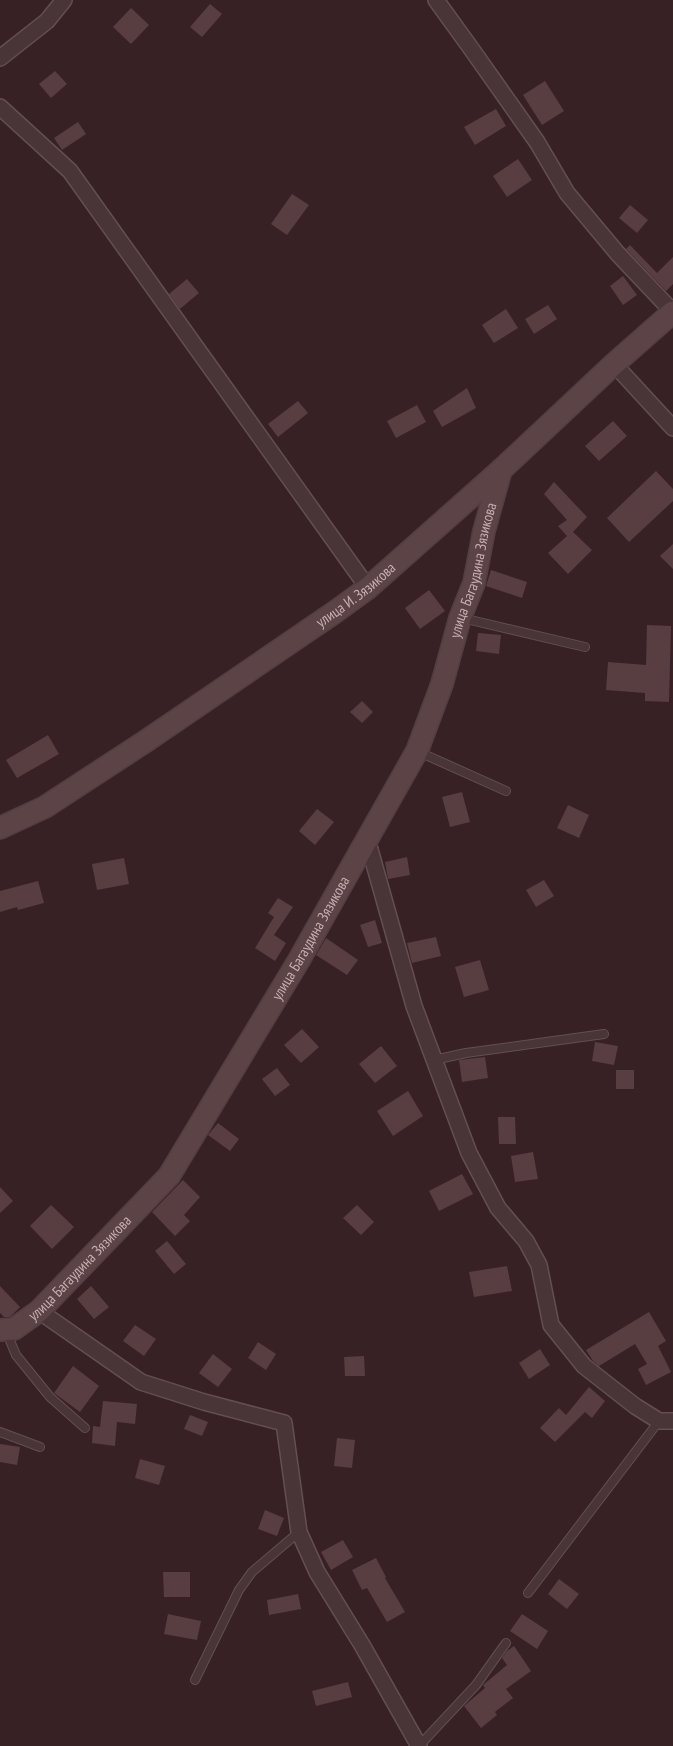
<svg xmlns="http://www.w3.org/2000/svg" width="673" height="1746" viewBox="0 0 673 1746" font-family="'PT Sans Narrow',sans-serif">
  <rect width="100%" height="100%" fill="#382125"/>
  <!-- building -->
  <g fill="#583d41">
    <path d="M210,4L222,14L202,37L190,27Z"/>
    <path d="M131,8L149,25L131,44L113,27Z"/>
    <path d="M55,71L67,84L51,98L39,84Z"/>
    <path d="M545,81L564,111L542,125L523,95Z"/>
    <path d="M496,109L506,126L475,145L464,127Z"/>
    <path d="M78,122L86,134L62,150L54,138Z"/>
    <path d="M518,159L532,180L507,197L493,176Z"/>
    <path d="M292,194L309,205L287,235L271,224Z"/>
    <path d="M630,205L648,220L637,233L619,218Z"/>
    <path d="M630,245L657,273L673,257V284L666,291L626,249Z"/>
    <path d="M623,276L637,295L623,305L610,286Z"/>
    <path d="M187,279L199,293L180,309L169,294Z"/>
    <path d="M548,305L557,319L534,334L525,319Z"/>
    <path d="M506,309L518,328L494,343L482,325Z"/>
    <path d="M467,388L476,408L442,427L433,411Z"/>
    <path d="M298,401L308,413L278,437L268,424Z"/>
    <path d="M417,405L426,422L396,438L387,421Z"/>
    <path d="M613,421L627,436L599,461L585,446Z"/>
    <path d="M656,471L673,489V501L629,542L607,518Z"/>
    <path d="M554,482L587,517L573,532L592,550L568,574L548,553L567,536L558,526L567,520L544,494Z"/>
    <path d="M673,544V569L660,556Z"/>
    <path d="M491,570L527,582L522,598L486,586Z"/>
    <path d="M429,590L445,611L420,629L405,608Z"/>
    <path d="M647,625L671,626L669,702L645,701V693L606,690L608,662L646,665Z"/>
    <path d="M478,633L501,635L499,654L476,651Z"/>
    <path d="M362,701L373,712L362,723L350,712Z"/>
    <path d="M48,735L59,754L17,778L6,760Z"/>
    <path d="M462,792L470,822L450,827L442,797Z"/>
    <path d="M568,805L589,815L579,838L557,828Z"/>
    <path d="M317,809L334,822L315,845L299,831Z"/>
    <path d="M407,857L410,875L388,879L385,862Z"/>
    <path d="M124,858L129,884L97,890L92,864Z"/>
    <path d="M544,880L554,896L536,907L526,890Z"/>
    <path d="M38,881L44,903L18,910L17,907L0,912V891Z"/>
    <path d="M278,898L293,907L274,935L286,943L275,961L255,948L274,917L268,913Z"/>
    <path d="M375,920L382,943L368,947L360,925Z"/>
    <path d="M436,937L441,956L412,963L407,943Z"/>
    <path d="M326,938L358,960L347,975L316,955Z"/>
    <path d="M480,960L489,990L464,997L455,967Z"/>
    <path d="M302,1029L319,1047L301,1063L284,1045Z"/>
    <path d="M595,1042L618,1046L614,1065L592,1061Z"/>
    <path d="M381,1046L397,1066L375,1083L359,1064Z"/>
    <path d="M485,1057L488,1078L462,1082L459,1060Z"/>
    <path d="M277,1068L290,1085L275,1096L262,1079Z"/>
    <rect x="616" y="1070" width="18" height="19"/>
    <path d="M408,1091L423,1116L393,1136L377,1111Z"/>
    <path d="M498,1117H515L516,1144H499Z"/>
    <path d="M218,1123L239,1139L230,1151L208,1135Z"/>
    <path d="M533,1152L538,1179L515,1182L511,1156Z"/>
    <path d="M462,1174L473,1194L439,1211L429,1191Z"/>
    <path d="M183,1180L200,1197L184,1215L190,1221L175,1236L152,1212Z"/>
    <path d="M0,1187L13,1201L0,1213Z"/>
    <path d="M51,1205L74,1227L52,1249L30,1226Z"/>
    <path d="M357,1205L374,1222L361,1235L343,1218Z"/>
    <path d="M167,1241L186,1264L174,1274L155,1251Z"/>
    <path d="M507,1266L512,1291L474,1297L469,1272Z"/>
    <path d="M0,1286L20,1307L10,1317H4L0,1313Z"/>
    <path d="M91,1286L109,1307L94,1319L77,1299Z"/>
    <path d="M649,1312L666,1341L658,1346L671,1372L646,1385L638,1369L647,1364L635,1344L599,1366L593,1361L586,1350Z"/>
    <path d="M135,1325L156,1339L144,1356L123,1341Z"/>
    <path d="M258,1342L276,1354L266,1370L248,1358Z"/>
    <path d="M540,1349L550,1365L529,1379L519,1363Z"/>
    <path d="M213,1354L232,1369L218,1387L199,1373Z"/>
    <path d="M364,1356L365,1376H345L344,1357Z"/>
    <path d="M73,1366L99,1386L80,1412L54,1393Z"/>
    <path d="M589,1387L605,1401L592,1418L585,1412L555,1442L540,1428L559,1408L566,1415Z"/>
    <path d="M103,1401L137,1404L135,1424L117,1422L115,1446L92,1443L93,1426L100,1427Z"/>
    <path d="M190,1415L208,1422L202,1436L184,1429Z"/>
    <path d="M337,1438L355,1440L352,1468L334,1466Z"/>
    <path d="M0,1444L20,1447L17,1465L0,1462Z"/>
    <path d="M140,1459L165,1466L159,1485L135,1478Z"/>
    <path d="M265,1510L284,1518L277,1536L258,1529Z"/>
    <path d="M343,1540L353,1557L331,1570L321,1552Z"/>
    <path d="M376,1558L386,1577L385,1578L405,1612L387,1622L367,1588L362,1590L352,1570Z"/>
    <path d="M163,1572H190V1597H164Z"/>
    <path d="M559,1579L579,1594L567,1609L548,1594Z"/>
    <path d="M298,1594L301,1609L269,1615L267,1600Z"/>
    <path d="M168,1614L201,1621L197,1640L164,1634Z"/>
    <path d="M522,1614L548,1631L537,1649L510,1631Z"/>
    <path d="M514,1646L531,1671L506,1689L513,1698L495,1712L497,1715L481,1728L464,1706L485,1688L483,1685L507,1665L502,1658L507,1651Z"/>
    <path d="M348,1682L352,1697L316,1706L312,1691Z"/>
  </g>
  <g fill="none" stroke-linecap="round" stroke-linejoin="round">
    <defs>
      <g id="lane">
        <path d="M462,618L585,647"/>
        <path d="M419,752L506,791"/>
        <path d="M434,1060L466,1053L604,1034"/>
        <path d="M6,1331L16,1355L50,1397L85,1428"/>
        <path d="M0,1432L40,1447"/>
        <path d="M528,1593L659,1421"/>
        <path d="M195,1680L239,1590L252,1572L299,1532"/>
        <path d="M419,1746L476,1685L506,1643"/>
      </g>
      <g id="street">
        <path d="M436,0L470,47L537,142L567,193L618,254L673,312"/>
        <path d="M0,58L47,21L64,0"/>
        <path d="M0,107L70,171L368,588"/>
        <path d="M614,364L673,428"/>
        <path d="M367,839L414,1006L469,1153L498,1208L526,1241L539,1265L551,1325L584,1366L635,1406L659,1421H673"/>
        <path d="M39,1311L141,1382L204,1402L284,1423L299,1532L317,1572L362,1645L419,1746"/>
      </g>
      <g id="secondary">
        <path id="s1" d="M0,828L45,807L146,741L335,612L368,588L501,470L614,364L673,312"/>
        <path id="s2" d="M0,1330L14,1329L39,1311L169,1176L299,960L417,751L442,684L460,618L474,583L484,531L501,470"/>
      </g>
    </defs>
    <!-- lane casing -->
    <use href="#lane" stroke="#634f52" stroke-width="10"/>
    <!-- street casing -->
    <use href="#street" stroke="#634f52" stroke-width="18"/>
    <!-- secondary casing -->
    <use href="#secondary" stroke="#523e41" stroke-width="24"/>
    <!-- lane -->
    <use href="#lane" stroke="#493537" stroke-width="8"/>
    <!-- street -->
    <use href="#street" stroke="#493537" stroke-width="15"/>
    <!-- secondary -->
    <use href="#secondary" stroke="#5c4345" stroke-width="21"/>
  </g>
  <g text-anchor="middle" stroke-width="4.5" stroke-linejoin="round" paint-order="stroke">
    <!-- street labels -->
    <g font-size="15" fill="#c5afb2" stroke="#2d1a1d">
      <text dy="5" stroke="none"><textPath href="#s2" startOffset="914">улица Багаудина Зязикова</textPath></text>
      <text dy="5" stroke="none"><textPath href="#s1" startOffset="426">улица И. Зязикова</textPath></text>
      <text dy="5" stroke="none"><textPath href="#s2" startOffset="509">улица Багаудина Зязикова</textPath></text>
      <text dy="5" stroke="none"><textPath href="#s2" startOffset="104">улица Багаудина Зязикова</textPath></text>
    </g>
  </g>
</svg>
